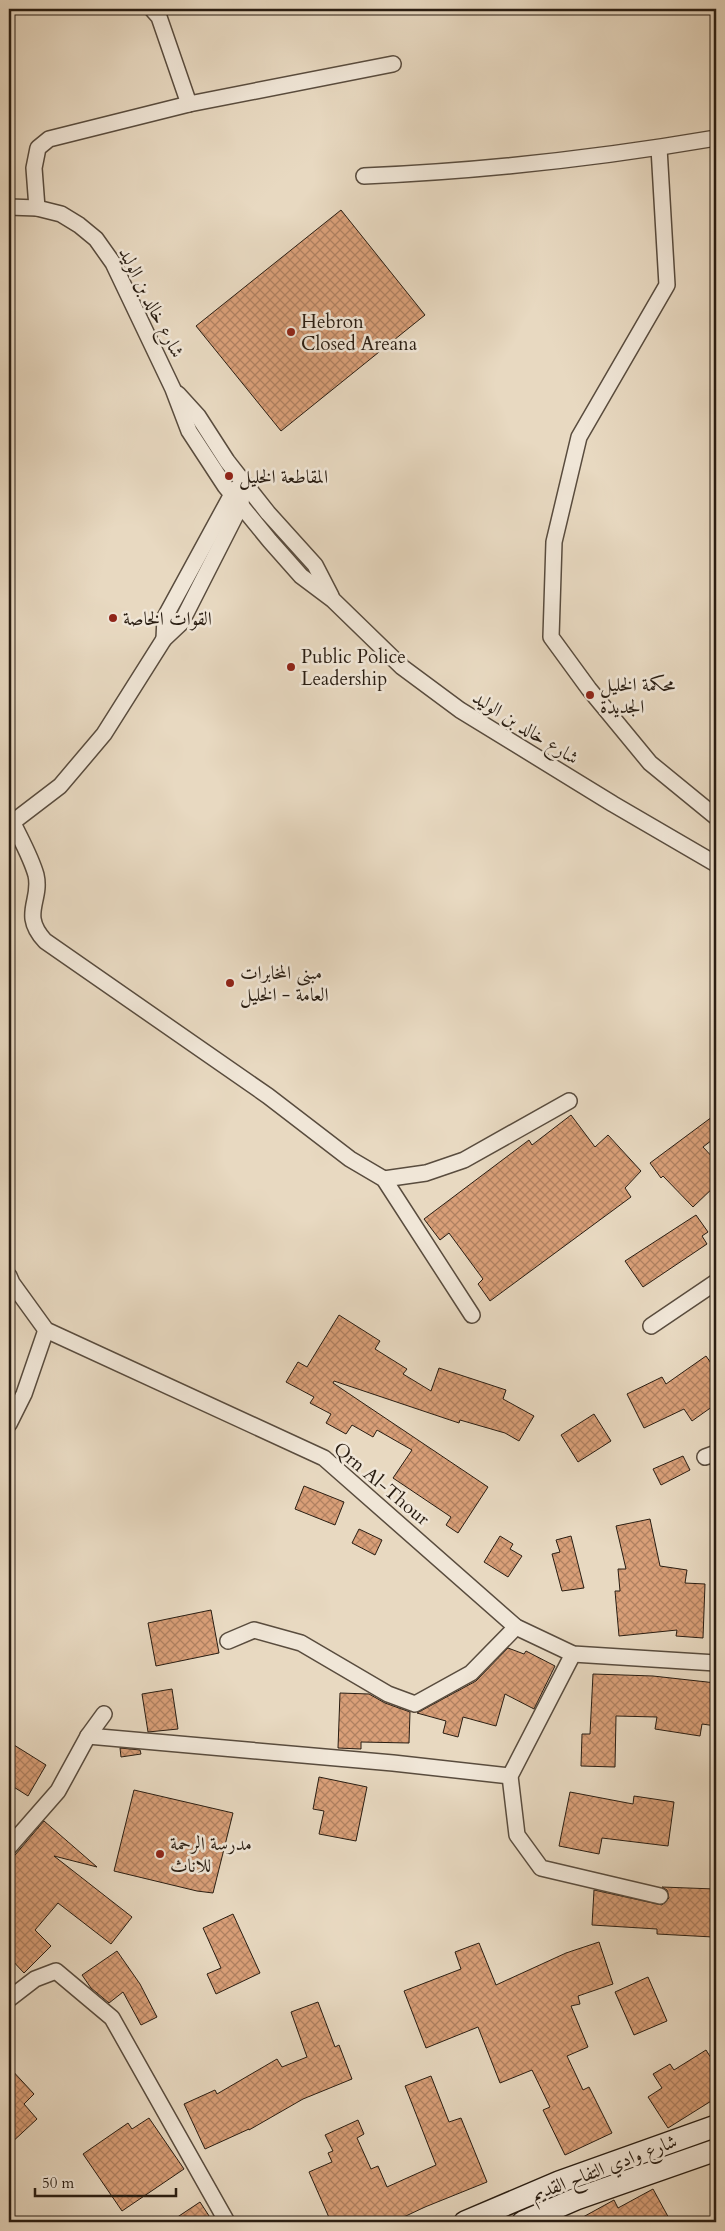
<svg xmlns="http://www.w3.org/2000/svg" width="725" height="2231" viewBox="0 0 725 2231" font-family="Cardo,Amiri,serif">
  <defs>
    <pattern id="building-cross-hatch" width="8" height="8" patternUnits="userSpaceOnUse" patternTransform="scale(1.25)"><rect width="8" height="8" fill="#d99f78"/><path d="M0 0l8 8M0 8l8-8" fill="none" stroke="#b08161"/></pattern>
  </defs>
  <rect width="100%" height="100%" fill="#e8d9c1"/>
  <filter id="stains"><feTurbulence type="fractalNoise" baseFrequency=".004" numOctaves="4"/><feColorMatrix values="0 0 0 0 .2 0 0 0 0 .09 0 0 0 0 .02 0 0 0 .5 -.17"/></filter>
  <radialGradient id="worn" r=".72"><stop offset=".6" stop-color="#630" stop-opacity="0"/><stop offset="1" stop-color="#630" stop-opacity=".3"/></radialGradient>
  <!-- building -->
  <g fill="url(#building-cross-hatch)" stroke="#291d12">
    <path d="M341,210L425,315L281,431L196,326Z"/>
    <path d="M716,1114V1137L703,1147L716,1161V1185L693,1207L663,1176L661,1178L650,1163Z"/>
    <path d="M571,1115L595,1147L608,1135L641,1171L625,1188L631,1197L490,1301L478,1284L483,1279L449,1233L440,1240L424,1219L529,1140L532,1145Z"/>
    <path d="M696,1215L708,1232L702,1236L707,1244L643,1287L625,1261Z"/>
    <path d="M339,1315L380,1341L375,1349L407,1369L403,1374L431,1391L439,1368L506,1390L503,1399L534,1416L519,1441L505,1433L460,1420L459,1423L334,1381L333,1383L488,1487L458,1533L446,1525L451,1517L393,1478L412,1450L377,1430L373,1437L352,1425L346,1434L326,1423L331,1414L310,1403L314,1397L286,1382L298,1362L307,1367Z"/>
    <path d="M706,1356L716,1370V1404L692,1421L684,1409L644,1428L627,1394L662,1377L666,1384Z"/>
    <path d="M594,1414L611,1441L578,1462L561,1435Z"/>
    <path d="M683,1456L690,1470L661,1485L653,1469Z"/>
    <path d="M304,1486L344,1502L335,1525L295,1509Z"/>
    <path d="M650,1519L660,1566L687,1570L685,1583L705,1584L703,1638L676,1636L677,1630L619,1636L615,1591H620L618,1569H626L616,1526Z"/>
    <path d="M359,1529L382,1540L375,1555L352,1543Z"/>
    <path d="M500,1536L513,1544L510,1549L522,1556L508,1577L484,1562Z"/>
    <path d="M571,1536L584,1588L562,1591L552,1554L560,1552L556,1540Z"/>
    <path d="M211,1610L219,1653L156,1666L148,1623Z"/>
    <path d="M508,1648L524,1654L526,1651L555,1666L534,1709L505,1694L496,1726L463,1717L458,1737L443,1733L446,1721L417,1713L476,1681Z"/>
    <path d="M593,1674L653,1676L716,1683V1726L702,1724L700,1736L655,1729L657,1717L616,1716L615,1767L581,1766L582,1734H590Z"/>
    <path d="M172,1689L178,1729L148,1732L142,1694Z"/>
    <path d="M340,1693L369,1694L385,1703L410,1712L409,1743L361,1742V1749L338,1748Z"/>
    <path d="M14,1745L46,1765L28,1796L9,1784V1753Z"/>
    <path d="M120,1748L140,1750L141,1754L121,1757Z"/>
    <path d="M319,1777L367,1787L356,1841L319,1834L324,1811L313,1809Z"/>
    <path d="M134,1790L233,1813L213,1893L197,1891L114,1871Z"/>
    <path d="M570,1792L633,1804L634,1796L674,1802L668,1846L602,1838L599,1854L559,1846Z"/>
    <path d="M44,1821L97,1867L54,1856L132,1917L111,1944L58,1903L35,1930L51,1946L24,1973L9,1957V1862Z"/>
    <path d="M662,1887L715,1889L713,1937L657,1934V1929L592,1925L594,1890L662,1905L669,1898L667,1890Z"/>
    <path d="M233,1914L260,1973L216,1994L207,1974L221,1968L203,1928Z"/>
    <path d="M599,1942L613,1984L578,1996L580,2004L571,2006L588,2047L567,2056L583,2090L589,2087L612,2133L565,2155L543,2110L550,2107L532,2070L500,2083L478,2027L426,2048L404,1991L461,1969L455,1952L479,1943L496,1985L566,1953Z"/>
    <path d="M117,1951L140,1984L157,2017L141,2025L123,1992L109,2003L91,1988L82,1975Z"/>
    <path d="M648,1977L667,2021L634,2035L615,1992Z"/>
    <path d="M318,2002L335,2047L339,2045L352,2079L303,2099L249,2130V2129L205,2149L184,2104L215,2090L217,2094L277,2059L282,2067L307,2057L291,2012Z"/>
    <path d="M706,2050L716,2066V2098L668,2128L648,2097L662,2088L653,2074L670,2064L674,2070Z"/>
    <path d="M9,2067L34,2094L24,2104L37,2119L9,2145Z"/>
    <path d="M431,2076L449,2122L461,2118L487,2182L425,2207L393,2222H331L309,2172L332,2162L328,2153L333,2151L325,2135L358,2120L364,2134L357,2138L371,2169L378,2166L387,2187L436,2165L405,2086Z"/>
    <path d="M149,2118L184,2169L122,2211L83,2154L128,2123L132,2129Z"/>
    <path d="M653,2189L671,2222H574L614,2200L618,2208Z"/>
    <path d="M200,2202L213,2222H170Z"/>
  </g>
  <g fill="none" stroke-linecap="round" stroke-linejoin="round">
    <defs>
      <g id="street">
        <path d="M152,9L159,17L189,104"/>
        <path d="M659,148L667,285L579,437L554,542L551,637L589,689L650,763L716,817"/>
        <path d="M364,176C482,171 599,158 716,138"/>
        <path d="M9,207L37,208L61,214L79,225L96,239L113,263L173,389L189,431L225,486L270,541L301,576L333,600L402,667L460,710L613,804L716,864"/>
        <path d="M37,208L34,168L38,148L49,139L189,104L393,64"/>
        <path d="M178,394L198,416L227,461L268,513L315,565L331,596"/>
        <path d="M164,639L165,617L232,494L238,487"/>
        <path d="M12,821C20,838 31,857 36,875C42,901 20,914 45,941L268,1096L350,1159L384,1179L472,1315"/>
        <path d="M9,825L60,786L104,734L164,639L181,623L241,505L243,481"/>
        <path d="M384,1179L426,1173L464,1160L569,1101"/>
        <path d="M9,1276L12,1283L46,1330L324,1458L516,1627L573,1654L716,1663"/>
        <path d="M651,1326L716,1282"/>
        <path d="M9,1424L24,1394L46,1330"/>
        <path d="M705,1457L716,1453"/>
        <path d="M228,1641L254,1630L301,1643L388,1694L415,1704L471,1673L516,1627"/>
        <path d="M573,1654L510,1776L517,1835L541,1868L660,1896"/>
        <path d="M88,1736L393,1763L510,1776"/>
        <path d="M9,1847L58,1791L88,1736L104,1714"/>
        <path d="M9,1999L35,1979L56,1971L112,2018L227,2222"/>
      </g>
      <g id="secondary">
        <path d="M465,2222L559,2182L716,2126"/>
        <path d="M523,2222L576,2199L716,2150"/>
      </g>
    </defs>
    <!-- street casing -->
    <use href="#street" stroke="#594c3e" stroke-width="18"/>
    <!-- secondary casing -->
    <use href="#secondary" stroke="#291d12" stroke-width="24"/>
    <!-- street -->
    <use href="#street" stroke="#f0e6d7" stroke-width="15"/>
    <!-- secondary -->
    <use href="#secondary" stroke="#f0e6d7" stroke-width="21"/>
  </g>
  <!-- markers -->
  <g fill="#8f2418" stroke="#f0e6d7" stroke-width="2">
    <circle cx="291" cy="332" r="5"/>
    <circle cx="229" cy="476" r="5"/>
    <circle cx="113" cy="618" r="5"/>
    <circle cx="291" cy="667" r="5"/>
    <circle cx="590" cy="695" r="5"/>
    <circle cx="230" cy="983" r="5"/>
    <circle cx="160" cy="1854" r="5"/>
  </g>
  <g text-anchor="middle" stroke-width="5" stroke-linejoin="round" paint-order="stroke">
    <!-- street labels -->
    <g font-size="19" fill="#291d12" stroke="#f0e6d7">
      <text transform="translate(152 302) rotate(63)" y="7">شارع خالد بن الوليد</text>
      <text transform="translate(526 727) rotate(32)" y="7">شارع خالد بن الوليد</text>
      <text transform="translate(382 1483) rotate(40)" y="7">Qrn Al-Thour</text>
      <text transform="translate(604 2167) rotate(-21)" y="7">شارع وادي التفاح القديم</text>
    </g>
    <!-- poi labels -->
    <g font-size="19" fill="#291d12" stroke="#f0e6d7" text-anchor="start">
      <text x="301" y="328">Hebron<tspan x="301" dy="22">Closed Areana</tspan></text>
      <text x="239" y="483">المقاطعة الخليل</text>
      <text x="123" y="625">القوات الخاصة</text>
      <text x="301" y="663">Public Police<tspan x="301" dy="22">Leadership</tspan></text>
      <text x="600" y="691">محكمة الخليل<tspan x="600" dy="22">الجديدة</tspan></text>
      <text x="240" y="979">مبنى المخابرات<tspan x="240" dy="22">العامة - الخليل</tspan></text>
      <text x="170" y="1850">مدرسة الرحمة<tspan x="170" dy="22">للاناث</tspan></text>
    </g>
  </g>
  <!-- margin -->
  <rect width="725" height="2231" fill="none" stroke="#e8d9c1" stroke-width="30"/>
  <rect x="10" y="10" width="705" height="2211" fill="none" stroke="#291d12" stroke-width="2.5"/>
  <rect x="15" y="15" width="695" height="2201" fill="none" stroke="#291d12"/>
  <!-- scale -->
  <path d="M35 2188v8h141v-8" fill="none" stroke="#291d12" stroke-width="2.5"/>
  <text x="42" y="2188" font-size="15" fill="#291d12" stroke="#f0e6d7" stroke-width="4" paint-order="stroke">50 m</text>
  <rect width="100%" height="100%" filter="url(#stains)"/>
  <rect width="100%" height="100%" fill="url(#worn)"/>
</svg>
